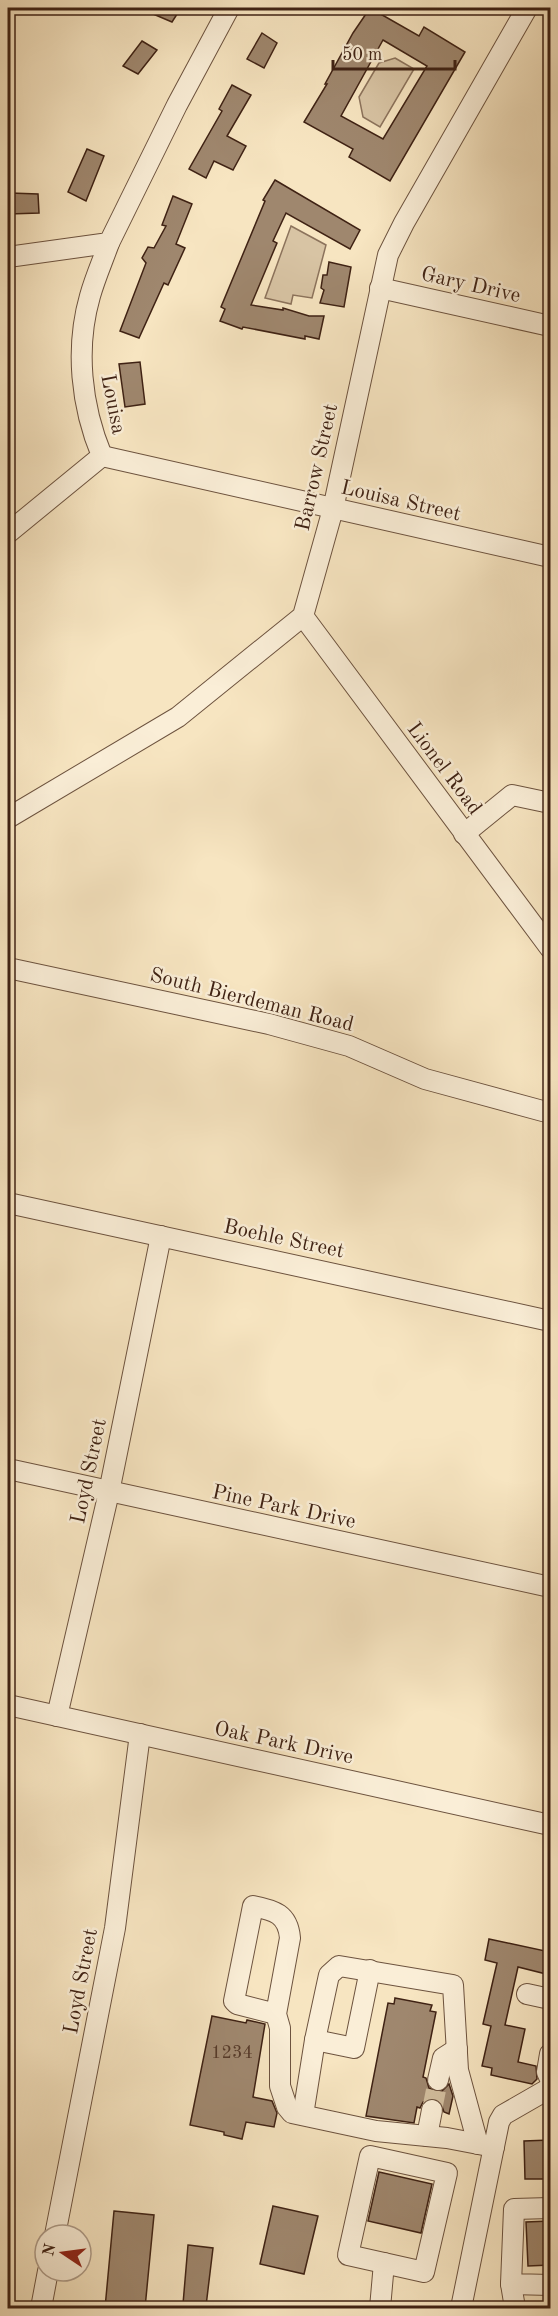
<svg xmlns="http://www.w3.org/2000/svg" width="558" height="2316" viewBox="0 0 558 2316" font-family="'Old Standard TT',serif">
  <rect width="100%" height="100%" fill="#f7e5c1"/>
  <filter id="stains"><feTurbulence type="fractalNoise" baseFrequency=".00333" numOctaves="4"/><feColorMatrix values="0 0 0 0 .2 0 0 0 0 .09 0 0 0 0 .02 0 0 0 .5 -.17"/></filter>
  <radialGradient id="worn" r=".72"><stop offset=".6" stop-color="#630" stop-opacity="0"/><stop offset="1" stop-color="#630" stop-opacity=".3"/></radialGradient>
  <!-- green -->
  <g fill="#d8c4a4" stroke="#8c735c" stroke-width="1.5">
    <path d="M395,58L414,69L380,127L363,117L359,97L379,63Z"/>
    <path d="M291,226L326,245L312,298L293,295L291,304L265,298Z"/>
  </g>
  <!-- building -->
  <g fill="#9f876e" stroke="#3f2214" stroke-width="1.5" fill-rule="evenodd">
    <path d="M139,8H181L172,22Z"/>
    <path d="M370,8L419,36L424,27L465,52L390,181L349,157L353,149L304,122L327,84H325L353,33ZM383,40L427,66L383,139L341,116Z"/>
    <path d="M262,33L277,43L264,68L247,59Z"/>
    <path d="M142,41L157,50L138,74L123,66Z"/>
    <path d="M232,85L251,95L227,136L246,146L233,170L214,161L206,178L189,169L222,111L219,109Z"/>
    <path d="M87,149L104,156L86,201L68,192Z"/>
    <path d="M275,180L360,230L350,249L286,213L273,241L277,243L251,305L283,310V308L309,316H324L319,339L305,336V339L243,327L242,329L220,321L225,309L221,307L265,201L263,200Z"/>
    <path d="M10,193L38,194L39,213L9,214Z"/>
    <path d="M173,196L192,204L176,244L185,248L168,285L164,283L139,338L120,331L146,263L142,258L148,247L154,248L166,226L162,225Z"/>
    <path d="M329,262L351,267L344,307L320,303L324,290L321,288L323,275H327Z"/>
    <path d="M140,362L145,404L125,407L119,364Z"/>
    <path d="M489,1939L550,1952V1975L518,1967L505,2025L525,2029L518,2062L536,2066L537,2079L532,2084L491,2075L492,2068L482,2066L491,2026L483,2024L497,1963L485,1960Z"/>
    <path d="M395,1998L432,2005L430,2011L436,2012L423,2077L426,2078L429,2088L435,2091H442L449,2084L453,2096L449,2114L444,2112L440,2101L434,2098L423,2102L420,2108L417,2107L414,2123L366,2116L388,2003L394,2004Z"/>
    <path d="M212,2016L246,2023L247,2020L265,2024L253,2097L272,2101L277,2113L274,2127L246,2122L242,2139L224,2135V2132L190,2125Z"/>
    <path d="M550,2140V2179H525L524,2141Z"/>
    <path d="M379,2172L432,2184L421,2233L368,2221Z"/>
    <path d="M273,2206L318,2216L304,2274L260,2264Z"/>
    <path d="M114,2211L154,2215L145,2308H105Z"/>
    <path d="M550,2221V2265L528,2266L526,2222Z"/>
    <path d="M188,2245L213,2248L206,2306L183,2304Z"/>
  </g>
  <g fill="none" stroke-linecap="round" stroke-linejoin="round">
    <!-- minor-tunnel -->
    <path stroke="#d2be9e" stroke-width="20" stroke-dasharray="20 10" stroke-linecap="butt" d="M432,2110L438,2080"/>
    <defs>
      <g id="minor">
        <path d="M8,257L109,243L177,105L229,8"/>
        <path d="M380,288L550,326"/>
        <path d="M102,456L550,557"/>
        <path d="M8,533L102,456C81,406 75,348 90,296C95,278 103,260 109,243"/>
        <path d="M303,616L550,948"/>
        <path d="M8,818L178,717L303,616L333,509L388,255L404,223L527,8"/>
        <path d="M464,834L512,795L550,803"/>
        <path d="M8,968L269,1024L349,1046L425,1079L550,1113"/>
        <path d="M8,1203L550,1321"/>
        <path d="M8,1469L550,1587"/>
        <path d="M8,1705L550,1825"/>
        <path d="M57,1716L109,1492L161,1236"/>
        <path d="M527,1994L550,1999"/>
        <path d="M276,2014L237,2004L234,2001L253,1906C274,1910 288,1914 290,1938L276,2014L280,2028V2086L287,2107L292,2113L376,2131L447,2138L494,2147"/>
        <path d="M315,2040L354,2048L370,1970"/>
        <path d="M550,2054L547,2072L550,2079"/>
        <path d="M438,2080L443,2058L457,2049"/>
        <path d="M303,2115L315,2040L329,1975L339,1966L453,1985L458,2070L478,2144"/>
        <path d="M427,2136L432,2110"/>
        <path d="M370,2156L447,2173L424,2272L348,2255Z"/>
        <path d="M550,2208L514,2209L511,2284L550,2285"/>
        <path d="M55,2235L115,1928L140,1734"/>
        <path d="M511,2284L515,2308"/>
        <path d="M41,2308L48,2271"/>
        <path d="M380,2308L384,2263"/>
        <path d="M461,2308L499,2122L503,2115L550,2088"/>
      </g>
    </defs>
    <!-- minor casing -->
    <use href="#minor" stroke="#6d533f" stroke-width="22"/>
    <!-- minor -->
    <use href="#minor" stroke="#faeed7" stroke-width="20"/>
  </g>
  <g text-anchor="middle" stroke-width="5" stroke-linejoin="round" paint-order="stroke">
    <!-- number labels -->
    <g font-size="18" fill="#573b2a">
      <text x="232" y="2058">1234</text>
    </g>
    <!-- street labels -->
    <g font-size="21" fill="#3f2214" stroke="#faeed7">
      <text transform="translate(471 284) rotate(13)" y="7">Gary Drive</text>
      <text transform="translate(114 404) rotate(79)" y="7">Louisa</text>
      <text transform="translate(316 467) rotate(-77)" y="7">Barrow Street</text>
      <text transform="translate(401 500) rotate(13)" y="7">Louisa Street</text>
      <text transform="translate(445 768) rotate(53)" y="7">Lionel Road</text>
      <text transform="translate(252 999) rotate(14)" y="7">South Bierdeman Road</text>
      <text transform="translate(284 1238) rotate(12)" y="7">Boehle Street</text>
      <text transform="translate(88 1471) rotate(-78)" y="7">Loyd Street</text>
      <text transform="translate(284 1506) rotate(12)" y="7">Pine Park Drive</text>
      <text transform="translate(284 1742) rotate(12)" y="7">Oak Park Drive</text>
      <text transform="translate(80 1981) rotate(-79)" y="7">Loyd Street</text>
    </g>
  </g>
  <!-- margin -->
  <rect width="558" height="2316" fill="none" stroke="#f7e5c1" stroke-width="30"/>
  <rect x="9" y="9" width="540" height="2298" fill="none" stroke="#3f2214" stroke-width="3"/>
  <rect x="15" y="15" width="528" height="2286" fill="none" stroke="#3f2214" stroke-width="1.5"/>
  <!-- north arrow -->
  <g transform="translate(63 2253) rotate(283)"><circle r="28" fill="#faeed7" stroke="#af9c89" stroke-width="1.5"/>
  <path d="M0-4.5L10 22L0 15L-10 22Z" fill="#8f2418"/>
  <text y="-9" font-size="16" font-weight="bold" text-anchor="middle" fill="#3f2214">N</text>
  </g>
  <!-- scale -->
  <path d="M333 60v9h122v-9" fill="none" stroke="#3f2214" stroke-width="3"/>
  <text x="342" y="60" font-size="18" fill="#3f2214" stroke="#faeed7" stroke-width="4.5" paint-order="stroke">50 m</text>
  <rect width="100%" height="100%" filter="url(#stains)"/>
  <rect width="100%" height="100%" fill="url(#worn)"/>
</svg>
